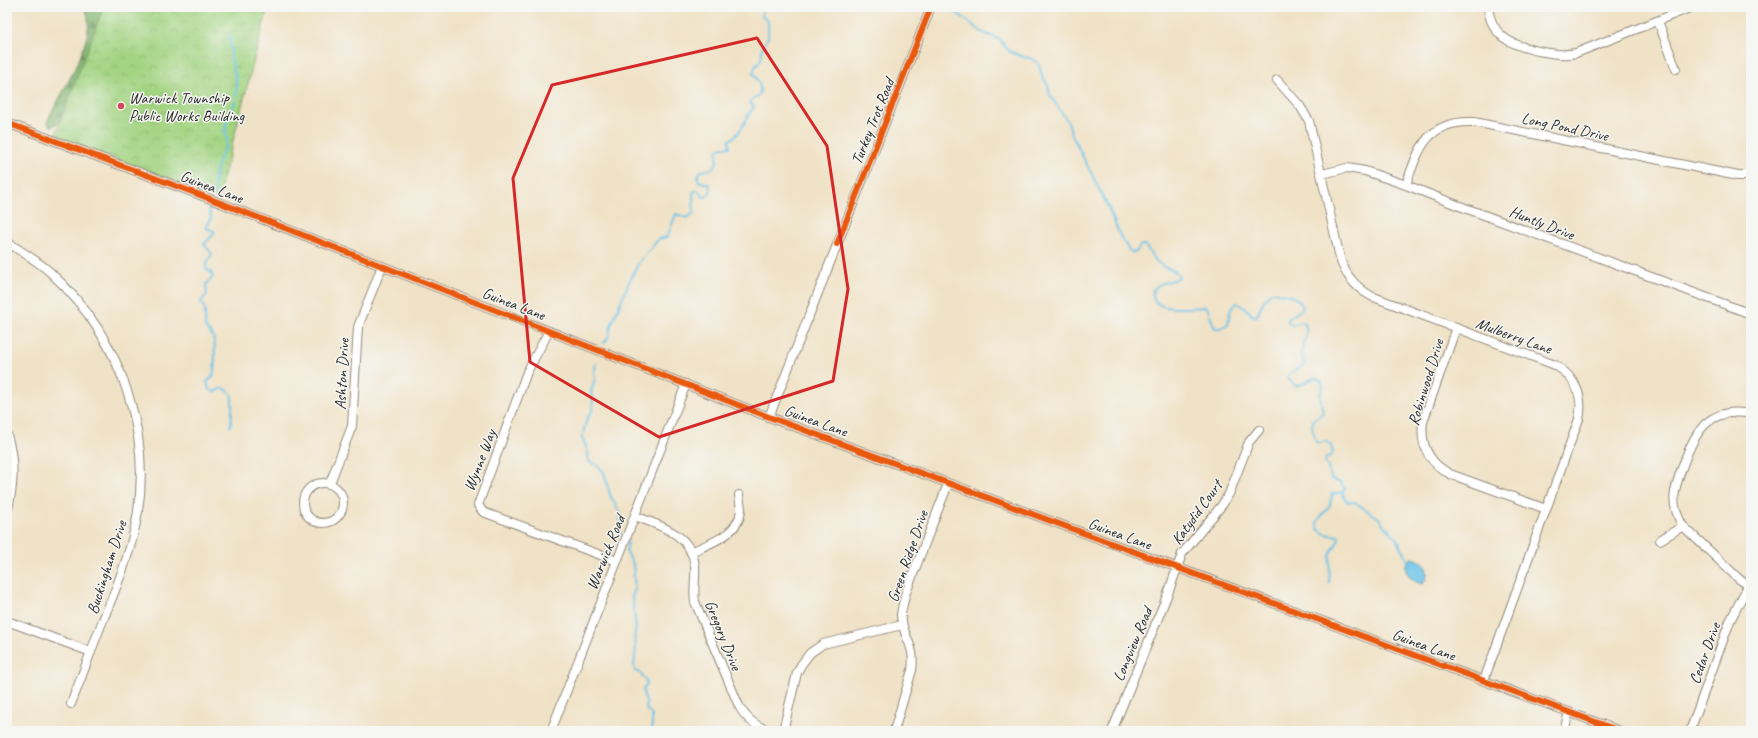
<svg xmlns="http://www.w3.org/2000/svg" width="1758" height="738" viewBox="0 0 1758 738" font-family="Caveat,sans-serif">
  <defs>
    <pattern id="forest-firs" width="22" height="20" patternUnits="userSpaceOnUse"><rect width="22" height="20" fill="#82b670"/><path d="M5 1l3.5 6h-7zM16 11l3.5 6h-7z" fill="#6b945c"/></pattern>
    <pattern id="park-crowns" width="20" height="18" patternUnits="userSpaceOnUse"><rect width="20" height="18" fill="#a3d482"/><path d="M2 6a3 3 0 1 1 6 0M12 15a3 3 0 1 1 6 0" fill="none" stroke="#8cb670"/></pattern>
  </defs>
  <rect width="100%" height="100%" fill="#f6f6f2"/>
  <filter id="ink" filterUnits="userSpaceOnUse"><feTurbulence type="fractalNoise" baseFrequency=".025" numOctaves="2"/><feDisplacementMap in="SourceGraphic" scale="8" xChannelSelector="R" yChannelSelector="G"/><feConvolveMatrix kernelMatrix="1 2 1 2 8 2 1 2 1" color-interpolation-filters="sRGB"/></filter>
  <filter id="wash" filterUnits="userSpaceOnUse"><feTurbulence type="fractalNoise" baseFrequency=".012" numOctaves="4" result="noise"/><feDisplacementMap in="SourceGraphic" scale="16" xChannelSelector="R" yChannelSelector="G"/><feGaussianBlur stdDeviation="0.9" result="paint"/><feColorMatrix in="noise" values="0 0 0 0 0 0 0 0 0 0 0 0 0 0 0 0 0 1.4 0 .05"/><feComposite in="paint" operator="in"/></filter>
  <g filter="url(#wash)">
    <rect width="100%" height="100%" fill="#f0e2c6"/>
    <!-- forest -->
    <path fill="url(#forest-firs)" stroke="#56704e" d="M83,7H111L62,117L58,123L51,127L47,122C58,97 104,30 83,7Z"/>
    <!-- park -->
    <path fill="url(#park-crowns)" stroke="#678056" d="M93,7H268L218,198L55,136L102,11Z"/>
    <!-- water -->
    <path fill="#6ac3e7" stroke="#4a7789" d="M1412,558C1425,560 1432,572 1423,584C1411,583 1397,565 1412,558Z"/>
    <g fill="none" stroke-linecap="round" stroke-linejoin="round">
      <!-- stream -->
      <g stroke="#6ac3e7" stroke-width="2">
        <path d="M949,7L982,32L1000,40L1009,51L1023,57L1030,58L1038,63L1043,78L1048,85L1050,95L1068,122L1073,137L1108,207L1121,238L1129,250L1133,253L1136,252L1141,245H1145C1150,253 1153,260 1161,265C1167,270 1177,269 1179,277C1171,284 1164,278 1153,290C1148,315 1191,307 1206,307C1215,318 1208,337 1228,324C1230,315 1228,308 1237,303L1246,309L1253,316H1257L1264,300L1271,292C1282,293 1300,295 1303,308L1288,319V323L1292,325L1301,322L1305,323C1309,336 1304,341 1301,352L1304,365L1289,374L1288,379L1296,386C1304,385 1308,379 1316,378L1321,381L1323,386L1320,395L1323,414L1313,420L1312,427L1316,442L1320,443L1325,441L1330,444L1333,452L1330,456L1326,458L1325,462L1327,465L1332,480L1341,483L1345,488L1343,492L1332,494L1330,505L1317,522L1318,529L1325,534L1338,536L1339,539L1330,555L1329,583"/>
        <path d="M214,194L215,174L220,157L226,147L227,139L225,131L227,118L236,101L237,84L231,58L230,34"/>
        <path d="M209,207L211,219L206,228L214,231V234L204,244L212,254L206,265L207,270L211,272L213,277L206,284L207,294L201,302L205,309V327C207,330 212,334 213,337C216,345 215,368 213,376L207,382L209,389L214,392L223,388C226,389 229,391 231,394C233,398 232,422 230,427"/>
        <path d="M604,343C612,335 608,332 612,323C620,305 627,284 637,266C642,255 652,250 658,239L667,237L676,214L687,218L694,213L693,193L695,191L698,190L702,196L706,197L711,191L709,184L698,181V175L701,171C716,170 718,164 717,151L722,147H730L729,140C742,135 745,117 754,107L750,103L751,100L759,95C762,86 758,81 753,73L755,67L761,60L762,48L768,38V21L762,16V7"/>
        <path d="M596,363L594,372L595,379L591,392L593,402L592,412L587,418L582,438L587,449L589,462L597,465L604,472L610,495L621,515L620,536"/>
        <path d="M1343,492L1344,498L1348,502H1354L1379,518L1385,527L1396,537L1408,561"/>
        <path d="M628,542L626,551L633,564L634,577L635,589L632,597L636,628L634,637L636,646L634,667L635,671L639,672L647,682C646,686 643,688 643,692C644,698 648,702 646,709L652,715V731"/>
      </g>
    </g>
  </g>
  <g filter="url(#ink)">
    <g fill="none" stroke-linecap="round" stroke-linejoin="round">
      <defs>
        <g id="minor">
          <path d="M1488,7C1491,37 1512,45 1538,51C1551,53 1562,56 1576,53L1692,7"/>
          <path d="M1658,21L1676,69"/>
          <path d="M1277,80L1300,106L1309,121L1340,258C1345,275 1355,287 1371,296L1555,365C1575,377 1584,396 1579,419L1484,680"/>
          <path d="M7,123L195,193L769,417L1620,731"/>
          <path d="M1322,174L1347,168L1365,171L1406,185L1457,205L1751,314"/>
          <path d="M1406,185C1419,147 1428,120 1474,122L1738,176H1751"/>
          <path d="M7,242C22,252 38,261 51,273C124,340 158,444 132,540C125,567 114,594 103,620C92,648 82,676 71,704"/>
          <path d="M1456,328L1423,422C1420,445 1429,463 1450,474L1546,509"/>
          <path d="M549,331L527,372L478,505L483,512L617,561"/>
          <path d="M1751,414C1709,406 1695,431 1683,465C1674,489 1669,503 1683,526L1739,579L1751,587"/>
          <path d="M769,417L931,7"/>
          <path d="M7,435C15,461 14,487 7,512"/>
          <circle cx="323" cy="503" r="20"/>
          <path d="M330,483L352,426L358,327L382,266"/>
          <path d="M635,516C660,526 691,533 695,566C696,578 693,590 695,602L739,706C746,719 756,727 771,731"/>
          <path d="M1660,540L1683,526"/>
          <path d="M691,552C710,543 739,535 741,510C741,505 739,499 739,495"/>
          <path d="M7,621L91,652"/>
          <path d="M551,731L686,384"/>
          <path d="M783,731L797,673L801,665L810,653L823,644L902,625"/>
          <path d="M894,731L912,670C916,645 903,638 901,616C901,609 904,602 905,595L948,484"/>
          <path d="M1112,731L1169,591L1182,554L1222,505L1229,494L1249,442L1259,430"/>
          <path d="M1564,731L1569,712"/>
          <path d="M1690,731L1730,621L1751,580"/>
        </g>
      </defs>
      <!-- minor casing -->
      <use href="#minor" stroke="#8e8678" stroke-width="10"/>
      <!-- minor -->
      <use href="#minor" stroke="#fff" stroke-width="8"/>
      <defs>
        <g id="cycleway">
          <path d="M7,123L195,193L769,417L1620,731"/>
          <path d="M837,244L931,7"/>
        </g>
      </defs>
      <!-- cycleway casing -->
      <use href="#cycleway" stroke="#f6f6f2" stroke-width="8"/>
      <!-- cycleway -->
      <use href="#cycleway" stroke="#e8590c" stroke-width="6"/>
    </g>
  </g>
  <!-- marked area -->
  <path fill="none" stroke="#d62828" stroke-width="3" stroke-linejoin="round" d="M757,38L827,146L848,289L833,381L659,437L530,362L513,178L552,85Z"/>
  <!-- markers -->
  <circle fill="#d1495b" stroke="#f6f6f2" stroke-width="1.5" cx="121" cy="106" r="4"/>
  <g text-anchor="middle" stroke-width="3" stroke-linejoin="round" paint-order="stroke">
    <!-- poi labels -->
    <g font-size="16" fill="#2b2b2b" stroke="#f6f6f2" text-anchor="start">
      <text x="129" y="103">Warwick Township<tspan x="129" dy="18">Public Works Building</tspan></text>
    </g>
    <!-- street labels -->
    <g font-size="16" fill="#2b2b2b" stroke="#f6f6f2">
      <text transform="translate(872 121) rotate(-68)" y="6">Turkey Trot Road</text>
      <text transform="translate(1565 126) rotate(12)" y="6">Long Pond Drive</text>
      <text transform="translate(212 186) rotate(21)" y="6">Guinea Lane</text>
      <text transform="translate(1542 222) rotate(21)" y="6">Huntly Drive</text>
      <text transform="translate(514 303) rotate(21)" y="6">Guinea Lane</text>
      <text transform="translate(1514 335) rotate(20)" y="6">Mulberry Lane</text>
      <text transform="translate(341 374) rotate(-87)" y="6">Ashton Drive</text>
      <text transform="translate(1425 382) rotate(-73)" y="6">Robinwood Drive</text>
      <text transform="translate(816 420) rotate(20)" y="6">Guinea Lane</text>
      <text transform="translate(479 460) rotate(-69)" y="6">Wynne Way</text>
      <text transform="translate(1196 512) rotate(-54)" y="6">Katydid Court</text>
      <text transform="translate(1120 533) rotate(20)" y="6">Guinea Lane</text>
      <text transform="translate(605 552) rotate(-68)" y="6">Warwick Road</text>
      <text transform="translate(907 556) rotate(-71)" y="6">Green Ridge Drive</text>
      <text transform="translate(106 567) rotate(-72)" y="6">Buckingham Drive</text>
      <text transform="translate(724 635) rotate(68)" y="6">Gregory Drive</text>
      <text transform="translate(1132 644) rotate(-67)" y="6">Longview Road</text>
      <text transform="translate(1424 644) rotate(20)" y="6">Guinea Lane</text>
      <text transform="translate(1704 653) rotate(-70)" y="6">Cedar Drive</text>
    </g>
  </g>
  <!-- margin -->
  <rect width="1758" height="738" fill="none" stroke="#f6f6f2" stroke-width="24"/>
</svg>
